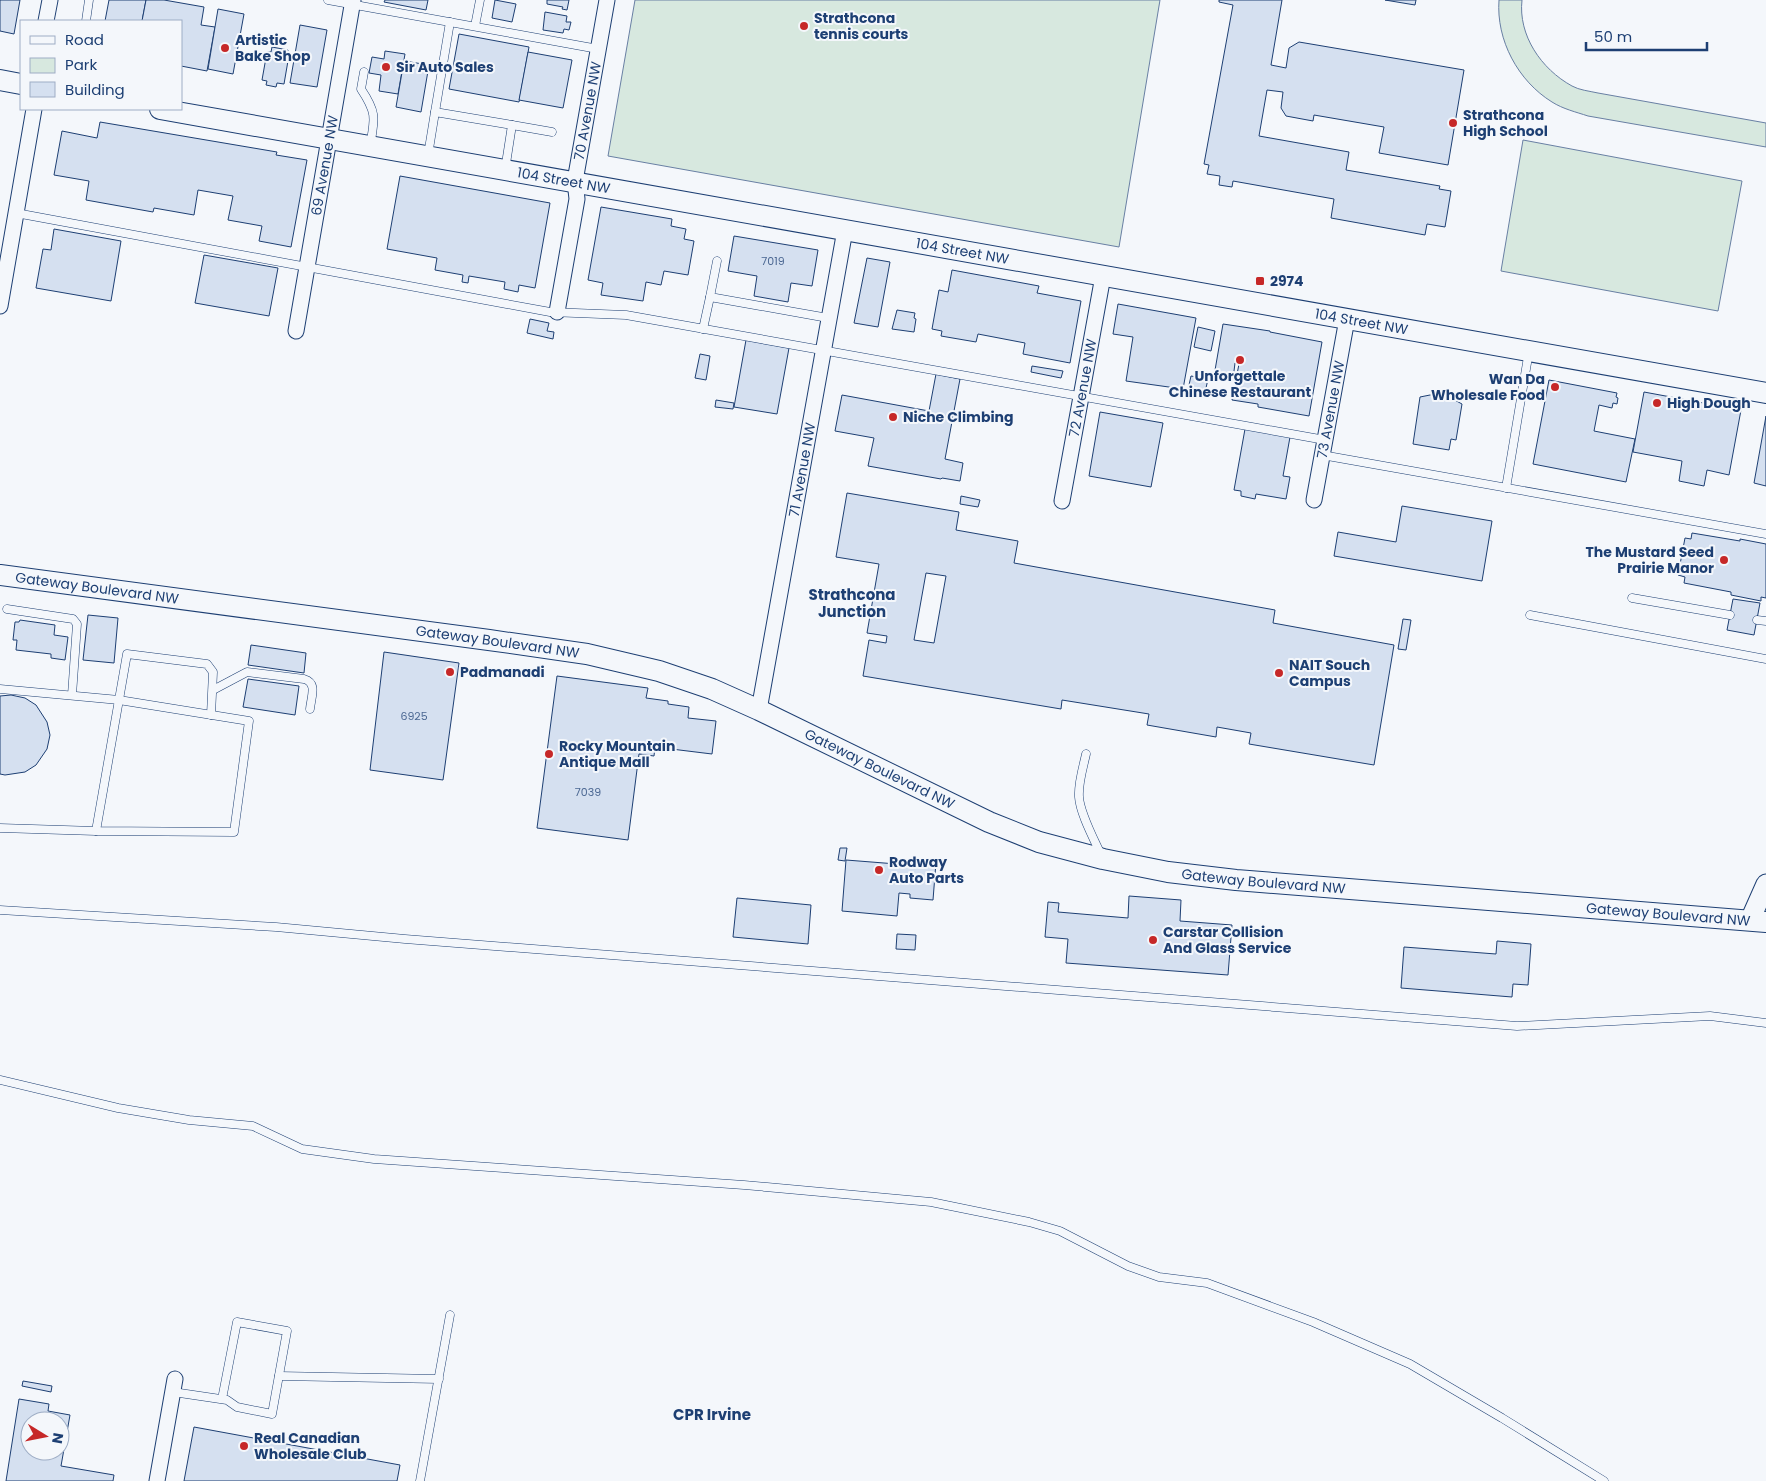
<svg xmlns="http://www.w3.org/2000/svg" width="1766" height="1481" viewBox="0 0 1766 1481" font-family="Poppins,sans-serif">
  <rect width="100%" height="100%" fill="#f4f7fb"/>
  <!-- green -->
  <g fill="#d7e8df" stroke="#687fa3">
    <path d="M635,0H1160L1119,247L608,156Z"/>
    <path d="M1499,0H1522C1518,35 1541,69 1572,86C1579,90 1589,91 1598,93L1766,123V147L1588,116C1576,112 1563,109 1552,102C1518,81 1496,40 1499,0Z"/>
    <path d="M1523,140L1742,181L1718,311L1501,271Z"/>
  </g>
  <!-- building -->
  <g fill="#d5e0f0" stroke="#1d3f73" fill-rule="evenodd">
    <path d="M0,0H20L14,34L0,31Z"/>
    <path d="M109,0H146L142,21H105Z"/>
    <path d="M146,0H164L204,7L201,25L215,27L207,71L181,66V21H142Z"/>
    <path d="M385,0H428L426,10L384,2Z"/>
    <path d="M495,0L516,4L512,22L492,18Z"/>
    <path d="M547,0H569L567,10L562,9L563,7L547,4Z"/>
    <path d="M1219,0H1282L1271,65L1286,68L1289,48L1299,42L1464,70L1448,165L1379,153L1384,127L1314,115L1313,121L1286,116L1281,108L1283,92L1267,90L1259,136L1349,152L1346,170L1440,186L1439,189L1451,191L1445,227L1427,224L1425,235L1331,218L1334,199L1233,181L1232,187L1219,185L1220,176L1207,174L1209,165L1204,164L1233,5L1219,2Z"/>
    <path d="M1385,0H1416L1415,5Z"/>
    <path d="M218,9L244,14L233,74L208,69Z"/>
    <path d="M545,12L567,16L566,22H571L569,30L564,29L563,33L543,30Z"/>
    <path d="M300,25L327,30L317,87L290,83Z"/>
    <path d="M459,34L529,47L519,102L449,89Z"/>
    <path d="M272,47L288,50L287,55H289L284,84L277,83L276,87L266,85L267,81L262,80L267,52H271Z"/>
    <path d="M385,51L405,54L398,94L379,91L381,75L369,73L372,57L384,59Z"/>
    <path d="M528,52L572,60L563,108L519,100Z"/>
    <path d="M404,61L429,65L421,112L396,107Z"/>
    <path d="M100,122L277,152L276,155L307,160L291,247L259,241L262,226L228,220L233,196L198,190L194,215L154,208L153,212L86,200L89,181L54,175L62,131L97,138Z"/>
    <path d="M400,176L550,203L535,288L519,285L518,292L504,289L505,282L469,276L468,283L462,282L463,275L435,270L437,258L387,249Z"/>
    <path d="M601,207L672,219L671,226L686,229L684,239L694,241L688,275L664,271L661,285L646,282L643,301L601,295L603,283L588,280Z"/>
    <path d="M54,229L121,241L111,301L36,288L43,249L51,250Z"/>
    <path d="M734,236L818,250L812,286L791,283L788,302L754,296L757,276L728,271Z"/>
    <path d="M204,255L278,268L269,316L195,303Z"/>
    <path d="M867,258L890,262L878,327L854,323Z"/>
    <path d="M952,270L1039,286L1037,293L1081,301L1070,363L1023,354L1025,343L978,334L976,342L941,336L942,331L932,329L939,290L948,292Z"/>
    <path d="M1118,304L1196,318L1183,389L1126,381L1133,337L1113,334Z"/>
    <path d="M897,310L915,313L914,318L916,319L914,332L892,329Z"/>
    <path d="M530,319L549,323L547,331L554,332L553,339L527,333Z"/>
    <path d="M1223,324L1270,331V332L1322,342L1309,416L1258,407V404L1232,400L1239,364L1235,363L1233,379L1214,376Z"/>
    <path d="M1198,327L1215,331L1211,351L1194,347Z"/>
    <path d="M746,340L789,348L777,414L734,407Z"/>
    <path d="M700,354L710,356L706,380L695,378Z"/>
    <path d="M1032,366L1063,371L1061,378L1031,372Z"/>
    <path d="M936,374L960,379L945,459L963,463L960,481L942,478L941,479L868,466L874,438L835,431L842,395L929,411Z"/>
    <path d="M1191,376L1208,379L1204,397L1187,394Z"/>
    <path d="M1549,380L1617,393L1616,397L1618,398L1617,404L1613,403L1612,408L1599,405L1594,431L1635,439L1626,482L1533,464Z"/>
    <path d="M1644,392L1741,410L1729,475L1707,470L1704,486L1679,481L1682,461L1633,452Z"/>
    <path d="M1435,394L1449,397L1462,404L1456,440L1451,439L1449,450L1413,444L1420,397Z"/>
    <path d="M716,400L734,403L733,409L715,407Z"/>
    <path d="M1100,412L1163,423L1151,487L1089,476Z"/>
    <path d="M1766,416V486L1754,483Z"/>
    <path d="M1245,429L1290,437L1283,476L1290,477L1286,499L1256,494L1255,499L1241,496V491L1234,490Z"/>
    <path d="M847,493L959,512L956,530L1018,541L1014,563L1275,610L1273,623L1394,645L1374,765L1249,744L1251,733L1217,727L1216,737L1147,725L1149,714L1062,700L1061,709L863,676L869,640L886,643L887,636L867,633L879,564L836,557ZM926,573L946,576L934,643L914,640Z"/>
    <path d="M961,496L980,500L978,507L960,504Z"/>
    <path d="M1402,506L1492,521L1482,581L1334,556L1338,532L1396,542Z"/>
    <path d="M1692,533L1740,541V539L1766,544V598L1761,597V601L1731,595V592L1684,583L1685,577L1678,575L1685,538L1691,539Z"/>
    <path d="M1733,599L1760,603L1754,635L1727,630Z"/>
    <path d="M88,615L118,618L114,663L83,660Z"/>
    <path d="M1403,619L1411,620L1406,650L1398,649Z"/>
    <path d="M20,620L55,625L54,635L68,637L65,660L51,658V654L16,650L17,640H13L15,622H19Z"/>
    <path d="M251,645L306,653L304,673L248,665Z"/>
    <path d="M384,652L459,663L443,780L370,770Z"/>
    <path d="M557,676L648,688L646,698L668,701V704L689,707L688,718L716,721L712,754L655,747L654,756L639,754L628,840L537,828Z"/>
    <path d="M248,679L299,686L295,715L243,707Z"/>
    <path d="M11,695L25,698L36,705L47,722L50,735L47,749L36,765L25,772L5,775L0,774V696Z"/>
    <path d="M840,848H847L845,861L838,860Z"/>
    <path d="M846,860L922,866L923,861L936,862L933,900L910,898V894L899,893L897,916L842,911Z"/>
    <path d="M1129,896L1181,900L1180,921L1232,925L1228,975L1066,963L1068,939L1045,937L1048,902L1059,903L1058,912L1128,918Z"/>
    <path d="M737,898L811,905L808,944L733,937Z"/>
    <path d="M897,934L916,935L915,950L896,949Z"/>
    <path d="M1497,941L1531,944L1528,985L1513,984L1512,997L1401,988L1404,947L1496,954Z"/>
    <path d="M23,1381L52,1386L51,1392L22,1386Z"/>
    <path d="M19,1399L49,1404L48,1411L70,1415L61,1466L114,1475L113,1481H6ZM30,1421H60V1451H30Z"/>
    <path d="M194,1427L400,1465L397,1481H184Z"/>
  </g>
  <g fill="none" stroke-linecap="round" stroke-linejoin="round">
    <defs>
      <g id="service">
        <path d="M328,0L598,49"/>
        <path d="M86,21L89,0"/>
        <path d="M475,26L480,0"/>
        <path d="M364,72L361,89C377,113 375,118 370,146"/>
        <path d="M435,112L450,22"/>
        <path d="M512,125L552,132"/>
        <path d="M428,155L435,112L512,125L505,170"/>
        <path d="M16,213L550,312L626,315L1325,440"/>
        <path d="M717,261L710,297L828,318"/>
        <path d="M703,329L710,297"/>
        <path d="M1322,455L1766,534"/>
        <path d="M1506,488L1529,351"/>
        <path d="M1632,598L1730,615"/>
        <path d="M7,609L73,619L77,624L72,695"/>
        <path d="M1530,615L1766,659"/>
        <path d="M1757,620L1766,621"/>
        <path d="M0,689L119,700L249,721L234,832L96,831L0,828"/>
        <path d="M213,690L247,672L304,679C318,683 311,697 310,709"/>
        <path d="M1086,754C1083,768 1078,783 1079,797C1080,814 1095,841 1102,857"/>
        <path d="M96,831L127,654L207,664L213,672L211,715"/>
        <path d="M0,910L276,927L405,939L1517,1026L1710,1016L1766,1023"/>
        <path d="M0,1080L118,1108L189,1120L253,1126L302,1149L374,1159L744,1185L931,1202L1029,1222L1060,1231L1128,1266L1159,1277L1207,1283L1313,1322L1410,1364L1502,1418L1604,1481"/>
        <path d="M279,1376L439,1379"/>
        <path d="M173,1392L227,1400L237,1407L272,1414L287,1331L237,1322L222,1399"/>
        <path d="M420,1481L450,1315"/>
      </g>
      <g id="minor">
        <path d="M46,21L50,0"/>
        <path d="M0,306L34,109"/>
        <path id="s1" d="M557,312L577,199L575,181L607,0"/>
        <path id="s2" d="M296,331L353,0"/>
        <path id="s3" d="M1314,500L1347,319"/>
        <path id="s4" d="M1062,501L1103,276"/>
        <path id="s5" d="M759,710L845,230"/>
        <path d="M157,1481L175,1379"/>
      </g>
      <path id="tertiary" d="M1750,920L1766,884"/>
      <g id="secondary">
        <path d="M0,80L21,84"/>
        <path id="s6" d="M160,109L1766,393"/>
        <path id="s7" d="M0,575L489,640L587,654L659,671L712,689L759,710L989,822L1039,842L1103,859L1168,872L1236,880L1766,922"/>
      </g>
    </defs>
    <!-- service casing -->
    <use href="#service" stroke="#1d3f73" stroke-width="9"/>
    <!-- minor casing -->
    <use href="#minor" stroke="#1d3f73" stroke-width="17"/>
    <!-- tertiary casing -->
    <use href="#tertiary" stroke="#1d3f73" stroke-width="21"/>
    <!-- secondary casing -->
    <use href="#secondary" stroke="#1d3f73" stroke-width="22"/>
    <!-- service -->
    <use href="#service" stroke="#f4f7fb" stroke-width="8"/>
    <!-- minor -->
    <use href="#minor" stroke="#f4f7fb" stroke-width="15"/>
    <!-- tertiary -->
    <use href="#tertiary" stroke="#f4f7fb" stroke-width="19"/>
    <!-- secondary -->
    <use href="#secondary" stroke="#f4f7fb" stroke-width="20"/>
  </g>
  <!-- markers -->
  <g fill="#c62828" stroke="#f4f7fb" stroke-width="2">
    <circle cx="804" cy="26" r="5"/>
    <circle cx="225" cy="48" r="5"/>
    <circle cx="386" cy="67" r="5"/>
    <circle cx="1453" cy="123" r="5"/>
    <rect x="1255" y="276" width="10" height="10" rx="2.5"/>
    <circle cx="1240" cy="360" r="5"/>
    <circle cx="1555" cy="387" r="5"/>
    <circle cx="1657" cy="403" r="5"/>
    <circle cx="893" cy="417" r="5"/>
    <circle cx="1724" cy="560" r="5"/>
    <circle cx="450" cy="672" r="5"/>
    <circle cx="1279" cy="673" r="5"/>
    <circle cx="549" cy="754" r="5"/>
    <circle cx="879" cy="870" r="5"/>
    <circle cx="1153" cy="940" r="5"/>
    <circle cx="244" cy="1446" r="5"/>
  </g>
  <g text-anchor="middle" stroke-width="4" stroke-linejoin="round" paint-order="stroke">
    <!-- number labels -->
    <g font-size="11" fill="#4b6792">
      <text x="773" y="265">7019</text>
      <text x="414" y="720">6925</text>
      <text x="588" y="796">7039</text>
    </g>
    <!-- poi labels -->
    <g font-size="14" font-weight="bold" fill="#1d3f73" stroke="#f4f7fb" text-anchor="start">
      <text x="814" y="23">Strathcona<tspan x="814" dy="16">tennis courts</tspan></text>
      <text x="235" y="45">Artistic<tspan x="235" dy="16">Bake Shop</tspan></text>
      <text x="396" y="72">Sir Auto Sales</text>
      <text x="1463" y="120">Strathcona<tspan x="1463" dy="16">High School</tspan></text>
      <text x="1270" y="286">2974</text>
      <text x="1240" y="381" text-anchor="middle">Unforgettale<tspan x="1240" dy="16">Chinese Restaurant</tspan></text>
      <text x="1545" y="384" text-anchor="end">Wan Da<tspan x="1545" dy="16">Wholesale Food</tspan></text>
      <text x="1667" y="408">High Dough</text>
      <text x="903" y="422">Niche Climbing</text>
      <text x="1714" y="557" text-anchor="end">The Mustard Seed<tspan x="1714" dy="16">Prairie Manor</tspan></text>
      <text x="1289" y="670">NAIT Souch<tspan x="1289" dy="16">Campus</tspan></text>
      <text x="460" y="677">Padmanadi</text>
      <text x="559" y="751">Rocky Mountain<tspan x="559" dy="16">Antique Mall</tspan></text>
      <text x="889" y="867">Rodway<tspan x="889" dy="16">Auto Parts</tspan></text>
      <text x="1163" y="937">Carstar Collision<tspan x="1163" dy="16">And Glass Service</tspan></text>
      <text x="254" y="1443">Real Canadian<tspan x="254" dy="16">Wholesale Club</tspan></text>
    </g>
    <!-- street labels -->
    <g font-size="14" fill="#1d3f73" stroke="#f4f7fb">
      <text dy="5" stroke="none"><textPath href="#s1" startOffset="204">70 Avenue NW</textPath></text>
      <text dy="5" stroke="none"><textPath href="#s2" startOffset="168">69 Avenue NW</textPath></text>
      <text dy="5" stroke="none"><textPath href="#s6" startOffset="410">104 Street NW</textPath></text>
      <text dy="5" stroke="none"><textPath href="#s6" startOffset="815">104 Street NW</textPath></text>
      <text dy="5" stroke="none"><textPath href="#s6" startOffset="1220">104 Street NW</textPath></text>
      <text dy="5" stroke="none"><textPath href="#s4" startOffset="115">72 Avenue NW</textPath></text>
      <text dy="5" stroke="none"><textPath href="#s3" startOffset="92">73 Avenue NW</textPath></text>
      <text dy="5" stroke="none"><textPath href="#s5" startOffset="244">71 Avenue NW</textPath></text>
      <text dy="5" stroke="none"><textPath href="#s7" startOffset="98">Gateway Boulevard NW</textPath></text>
      <text dy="5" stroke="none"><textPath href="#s7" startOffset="502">Gateway Boulevard NW</textPath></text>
      <text dy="5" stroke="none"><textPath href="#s7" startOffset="908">Gateway Boulevard NW</textPath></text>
      <text dy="5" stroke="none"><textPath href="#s7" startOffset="1312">Gateway Boulevard NW</textPath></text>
      <text dy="5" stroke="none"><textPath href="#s7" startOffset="1718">Gateway Boulevard NW</textPath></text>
    </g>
    <!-- neighbourhood labels -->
    <g font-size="15" font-weight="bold" fill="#1d3f73" stroke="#f4f7fb">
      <text x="852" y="600">Strathcona<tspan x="852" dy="17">Junction</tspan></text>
      <text x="712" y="1420">CPR Irvine</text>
    </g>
  </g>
  <!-- legend -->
  <rect x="20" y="20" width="162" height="90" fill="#f4f7fb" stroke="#9eadc5"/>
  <rect x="30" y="36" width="25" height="8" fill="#f4f7fb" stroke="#9eadc5"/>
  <text x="65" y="45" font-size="15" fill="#1d3f73">Road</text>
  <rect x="30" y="58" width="25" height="15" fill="#d7e8df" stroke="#9eadc5"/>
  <text x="65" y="70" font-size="15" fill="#1d3f73">Park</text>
  <rect x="30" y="82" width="25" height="15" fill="#d5e0f0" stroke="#9eadc5"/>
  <text x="65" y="95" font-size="15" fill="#1d3f73">Building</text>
  <!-- north arrow -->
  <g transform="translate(45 1436) rotate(100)"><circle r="24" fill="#f4f7fb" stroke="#9eadc5"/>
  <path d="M0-4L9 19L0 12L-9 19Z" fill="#c62828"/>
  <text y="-8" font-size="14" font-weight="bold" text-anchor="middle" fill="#1d3f73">N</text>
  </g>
  <!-- scale -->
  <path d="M1586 42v8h121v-8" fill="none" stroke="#1d3f73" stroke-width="2.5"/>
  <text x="1594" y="42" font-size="15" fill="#1d3f73" stroke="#f4f7fb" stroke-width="4" paint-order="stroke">50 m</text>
</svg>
